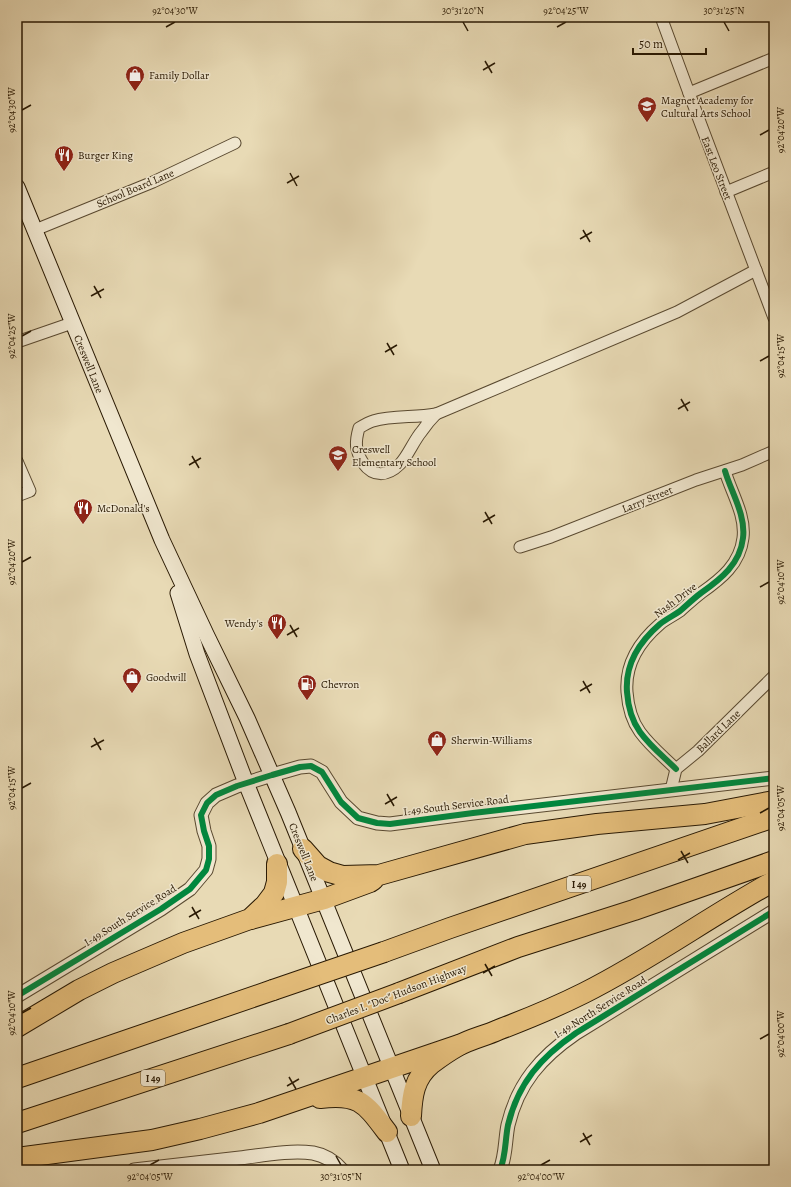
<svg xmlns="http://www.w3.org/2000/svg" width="791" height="1187" viewBox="0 0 791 1187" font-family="Alegreya,serif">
  <rect width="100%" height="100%" fill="#e8dab5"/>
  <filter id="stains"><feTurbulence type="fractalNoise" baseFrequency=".005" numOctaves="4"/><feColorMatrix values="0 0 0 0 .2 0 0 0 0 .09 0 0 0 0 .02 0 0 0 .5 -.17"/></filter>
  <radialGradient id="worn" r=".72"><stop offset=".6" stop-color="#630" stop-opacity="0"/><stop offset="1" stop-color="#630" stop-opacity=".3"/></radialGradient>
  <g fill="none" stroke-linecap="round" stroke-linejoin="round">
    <defs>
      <g id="minor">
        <path d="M661,17L689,93L774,318"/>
        <path d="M689,93L774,58"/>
        <path d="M726,192L774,172"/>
        <path d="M35,230L153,182L235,143"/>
        <path d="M17,342L72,323"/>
        <path d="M436,414L677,312L756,270"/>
        <path d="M436,414C431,419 426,425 422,431C414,440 408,456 400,464C387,477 373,477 363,463C355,450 355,442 359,428C364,425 369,422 373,421C393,415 415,418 436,414Z"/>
        <path d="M17,461L30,491L17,496"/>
        <path d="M520,547L551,537L696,480L742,465L774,451"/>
        <path d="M676,769C664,757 650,746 640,732C632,721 628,706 627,692C625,665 639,642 660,624C666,619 673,616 680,611C687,605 693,599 701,593C721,579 740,564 743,538C746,515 731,492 725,471"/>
        <path d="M671,790L676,769L698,751L774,676"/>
      </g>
      <g id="tertiary">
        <path d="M17,996L161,909L190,889L206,870L209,859V846L204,831L201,815L207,803L216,795L237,786L272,775L300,767L311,766L322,772L341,802L358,818L377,823L390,824L473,813L774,778"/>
        <path d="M134,1170C169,1166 205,1162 240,1158C264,1155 290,1150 313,1153C324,1155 335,1162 342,1170"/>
        <path d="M500,1170C506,1156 505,1140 508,1125C518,1083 541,1057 576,1033L774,911"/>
      </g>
      <g id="secondary">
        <path d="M17,187L162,540L206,634L247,718L288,812L433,1170"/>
        <path d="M178,593L197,654L246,783L402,1170"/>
      </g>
      <g id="motorway">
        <path d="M303,849L318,866L329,872L343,876L379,875L525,834L597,824L705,814L774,801"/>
        <path d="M251,919L324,899L370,882L373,880"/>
        <path d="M384,952L450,928L774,817"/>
        <path d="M399,993L518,947L634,910L774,861"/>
        <path d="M17,1027L79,990L113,973L183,943L250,919L265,905L274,893L277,882V864"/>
        <path d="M17,1078L273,990"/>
        <path d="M320,1098C359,1093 365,1103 387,1132"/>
        <path d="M411,1116C412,1096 414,1078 431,1064C439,1058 449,1051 458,1046C470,1039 485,1036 498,1030C527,1019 556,1007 584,993C650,960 710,916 774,881"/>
        <path d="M17,1123L289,1034"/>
        <path d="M17,1158L152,1140L200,1129L259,1113L459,1045"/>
      </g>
    </defs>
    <!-- minor casing -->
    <use href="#minor" stroke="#594930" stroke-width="13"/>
    <!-- tertiary casing -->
    <use href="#tertiary" stroke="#594930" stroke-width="15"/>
    <!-- secondary casing -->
    <use href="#secondary" stroke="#291903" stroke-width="17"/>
    <!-- motorway casing -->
    <use href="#motorway" stroke="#291903" stroke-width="22"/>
    <!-- minor -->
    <use href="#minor" stroke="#f0e7cf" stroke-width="11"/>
    <!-- tertiary -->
    <use href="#tertiary" stroke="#f0e7cf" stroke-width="13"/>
    <!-- secondary -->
    <use href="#secondary" stroke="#f0e7cf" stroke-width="15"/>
    <!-- motorway -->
    <use href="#motorway" stroke="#e4bd7a" stroke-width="20"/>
    <defs>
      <g id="motorway-bridge">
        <path d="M273,990L384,952"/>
        <path d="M289,1034L399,993"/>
      </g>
    </defs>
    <!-- motorway-bridge casing -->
    <use href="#motorway-bridge" stroke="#291903" stroke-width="22" stroke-linecap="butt"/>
    <!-- motorway-bridge -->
    <use href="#motorway-bridge" stroke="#e4bd7a" stroke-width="20"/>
    <defs>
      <g id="cycleway">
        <path d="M676,769C664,757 650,746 640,732C632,721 628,706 627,692C625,665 639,642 660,624C666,619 673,616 680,611C687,605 693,599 701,593C721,579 740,564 743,538C746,515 731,492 725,471"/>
        <path d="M17,996L161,909L190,889L206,870L209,859V846L204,831L201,815L207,803L216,795L237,786L272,775L300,767L311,766L322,772L341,802L358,818L377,823L390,824L473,813L774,778"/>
        <path d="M500,1170C506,1156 505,1140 508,1125C518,1083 541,1057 576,1033L774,911"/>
      </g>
    </defs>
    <!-- cycleway casing -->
    <use href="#cycleway" stroke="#f0e7cf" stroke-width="8"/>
    <!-- cycleway -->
    <use href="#cycleway" stroke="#00873e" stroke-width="6"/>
  </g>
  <!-- ticks -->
  <path fill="none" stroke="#291903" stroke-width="1.5" d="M463,22L468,31M724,22L729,31M166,27L175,22M557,27L566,22M485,61L492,73M483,70L495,63M22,110L31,105M760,135L769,130M290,173L297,186M287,183L299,176M583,230L590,242M580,239L592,232M94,286L101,298M91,296L104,289M22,336L31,331M387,343L394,355M385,352L397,345M760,361L769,356M681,399L688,411M678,409L690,402M192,456L199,468M189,465L201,458M485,512L492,524M483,522L495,515M22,562L31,557M760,587L769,582M290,625L297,637M287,635L299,628M583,681L590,693M580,691L592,684M94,738L101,750M91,747L104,740M22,788L31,783M387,794L394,806M385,804L397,797M760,813L769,808M681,851L688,863M678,860L690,853M192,907L199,919M189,917L201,910M485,964L492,976M483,973L495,966M22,1013L31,1008M760,1039L769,1034M289,1077L296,1089M287,1086L299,1079M583,1133L590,1145M580,1142L592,1135M336,1156L341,1165M150,1165L159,1160M541,1165L550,1160"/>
  <!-- icons -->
  <defs>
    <symbol id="shop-pin" viewBox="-11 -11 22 30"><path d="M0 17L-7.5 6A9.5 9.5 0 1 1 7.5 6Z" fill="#8f2418" stroke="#f0e7cf"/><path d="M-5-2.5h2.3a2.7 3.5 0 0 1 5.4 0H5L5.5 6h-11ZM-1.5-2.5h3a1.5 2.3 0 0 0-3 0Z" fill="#fff"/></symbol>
    <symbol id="school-pin" viewBox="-11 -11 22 30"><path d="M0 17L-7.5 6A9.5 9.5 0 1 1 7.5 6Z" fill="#8f2418" stroke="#f0e7cf"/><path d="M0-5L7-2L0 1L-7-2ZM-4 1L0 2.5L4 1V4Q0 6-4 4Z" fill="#fff"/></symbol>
    <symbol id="restaurant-pin" viewBox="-11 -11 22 30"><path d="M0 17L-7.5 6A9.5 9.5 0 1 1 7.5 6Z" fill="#8f2418" stroke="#f0e7cf"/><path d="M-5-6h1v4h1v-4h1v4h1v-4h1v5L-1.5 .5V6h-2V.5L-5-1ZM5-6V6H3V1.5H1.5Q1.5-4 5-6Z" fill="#fff"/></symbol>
    <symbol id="fuel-pin" viewBox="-11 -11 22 30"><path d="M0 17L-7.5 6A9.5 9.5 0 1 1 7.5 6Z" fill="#8f2418" stroke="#f0e7cf"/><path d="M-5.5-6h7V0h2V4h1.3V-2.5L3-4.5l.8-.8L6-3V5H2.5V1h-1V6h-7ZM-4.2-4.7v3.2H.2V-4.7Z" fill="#fff"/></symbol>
  </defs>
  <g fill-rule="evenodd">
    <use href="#shop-pin" x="124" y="64" width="22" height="30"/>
    <use href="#school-pin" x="636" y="95" width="22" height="30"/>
    <use href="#restaurant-pin" x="53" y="144" width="22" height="30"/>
    <use href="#school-pin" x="327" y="444" width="22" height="30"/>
    <use href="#restaurant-pin" x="72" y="497" width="22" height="30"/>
    <use href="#restaurant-pin" x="266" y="612" width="22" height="30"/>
    <use href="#shop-pin" x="121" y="666" width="22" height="30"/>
    <use href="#fuel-pin" x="296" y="673" width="22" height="30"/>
    <use href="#shop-pin" x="426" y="729" width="22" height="30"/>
  </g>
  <g text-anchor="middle" stroke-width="3" stroke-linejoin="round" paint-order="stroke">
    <!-- shield labels -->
    <g fill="#f0e7cf" stroke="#655740" stroke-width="1">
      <rect x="567" y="876" width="24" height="16" rx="3"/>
      <rect x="141" y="1070" width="24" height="16" rx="3"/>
    </g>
    <g font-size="10" font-weight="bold" fill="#291903">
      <text x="579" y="888">I 49</text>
      <text x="153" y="1082">I 49</text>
    </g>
    <!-- poi labels -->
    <g font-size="11" fill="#291903" stroke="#f0e7cf" text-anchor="start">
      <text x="149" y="79">Family Dollar</text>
      <text x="661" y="104">Magnet Academy for<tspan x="661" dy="13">Cultural Arts School</tspan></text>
      <text x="78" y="159">Burger King</text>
      <text x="352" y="453">Creswell<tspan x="352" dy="13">Elementary School</tspan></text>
      <text x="97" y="512">McDonald's</text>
      <text x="263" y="627" text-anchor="end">Wendy's</text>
      <text x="146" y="681">Goodwill</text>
      <text x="321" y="688">Chevron</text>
      <text x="451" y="744">Sherwin-Williams</text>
    </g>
    <!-- street labels -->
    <g font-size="11" fill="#291903" stroke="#f0e7cf">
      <text transform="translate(717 168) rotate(69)" y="4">East Leo Street</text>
      <text transform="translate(135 188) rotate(-23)" y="4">School Board Lane</text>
      <text transform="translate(89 364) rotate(68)" y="4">Creswell Lane</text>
      <text transform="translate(647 499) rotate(-22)" y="4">Larry Street</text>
      <text transform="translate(675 600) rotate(-37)" y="4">Nash Drive</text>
      <text transform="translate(718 731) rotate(-44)" y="4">Ballard Lane</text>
      <text transform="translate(456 805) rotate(-7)" y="4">I-49 South Service Road</text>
      <text transform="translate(304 852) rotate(68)" y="4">Creswell Lane</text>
      <text transform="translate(130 915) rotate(-32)" y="4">I-49 South Service Road</text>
      <text transform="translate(396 994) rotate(-21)" y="4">Charles I. "Doc" Hudson Highway</text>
      <text transform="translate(600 1007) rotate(-32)" y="4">I-49 North Service Road</text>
    </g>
  </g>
  <!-- margin -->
  <rect width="791" height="1187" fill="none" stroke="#e8dab5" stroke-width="44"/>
  <!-- scale -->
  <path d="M633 48v6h73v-6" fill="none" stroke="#291903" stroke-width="2"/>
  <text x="639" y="48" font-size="12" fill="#291903" stroke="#f0e7cf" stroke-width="3" paint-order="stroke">50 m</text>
  <rect x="22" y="22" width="747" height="1143" fill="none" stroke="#291903" stroke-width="1.5"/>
  <g font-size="10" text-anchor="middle" fill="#291903">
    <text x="175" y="14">92°04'30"W</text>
    <text x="463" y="14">30°31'20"N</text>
    <text x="566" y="14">92°04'25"W</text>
    <text x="724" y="14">30°31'25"N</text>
    <text transform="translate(11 110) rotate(-90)" y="4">92°04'30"W</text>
    <text transform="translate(780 130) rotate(-90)" y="4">92°04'20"W</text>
    <text transform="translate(11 336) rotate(-90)" y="4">92°04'25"W</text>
    <text transform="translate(780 356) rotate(-90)" y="4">92°04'15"W</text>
    <text transform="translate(11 562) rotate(-90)" y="4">92°04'20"W</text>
    <text transform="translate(780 582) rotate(-90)" y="4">92°04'10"W</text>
    <text transform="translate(11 788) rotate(-90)" y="4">92°04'15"W</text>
    <text transform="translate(780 808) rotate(-90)" y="4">92°04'05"W</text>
    <text transform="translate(11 1013) rotate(-90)" y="4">92°04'10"W</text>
    <text transform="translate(780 1034) rotate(-90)" y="4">92°04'00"W</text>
    <text x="150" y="1180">92°04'05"W</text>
    <text x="341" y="1180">30°31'05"N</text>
    <text x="541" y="1180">92°04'00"W</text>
  </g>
  <rect width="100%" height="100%" filter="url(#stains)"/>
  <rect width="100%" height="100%" fill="url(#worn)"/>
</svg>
